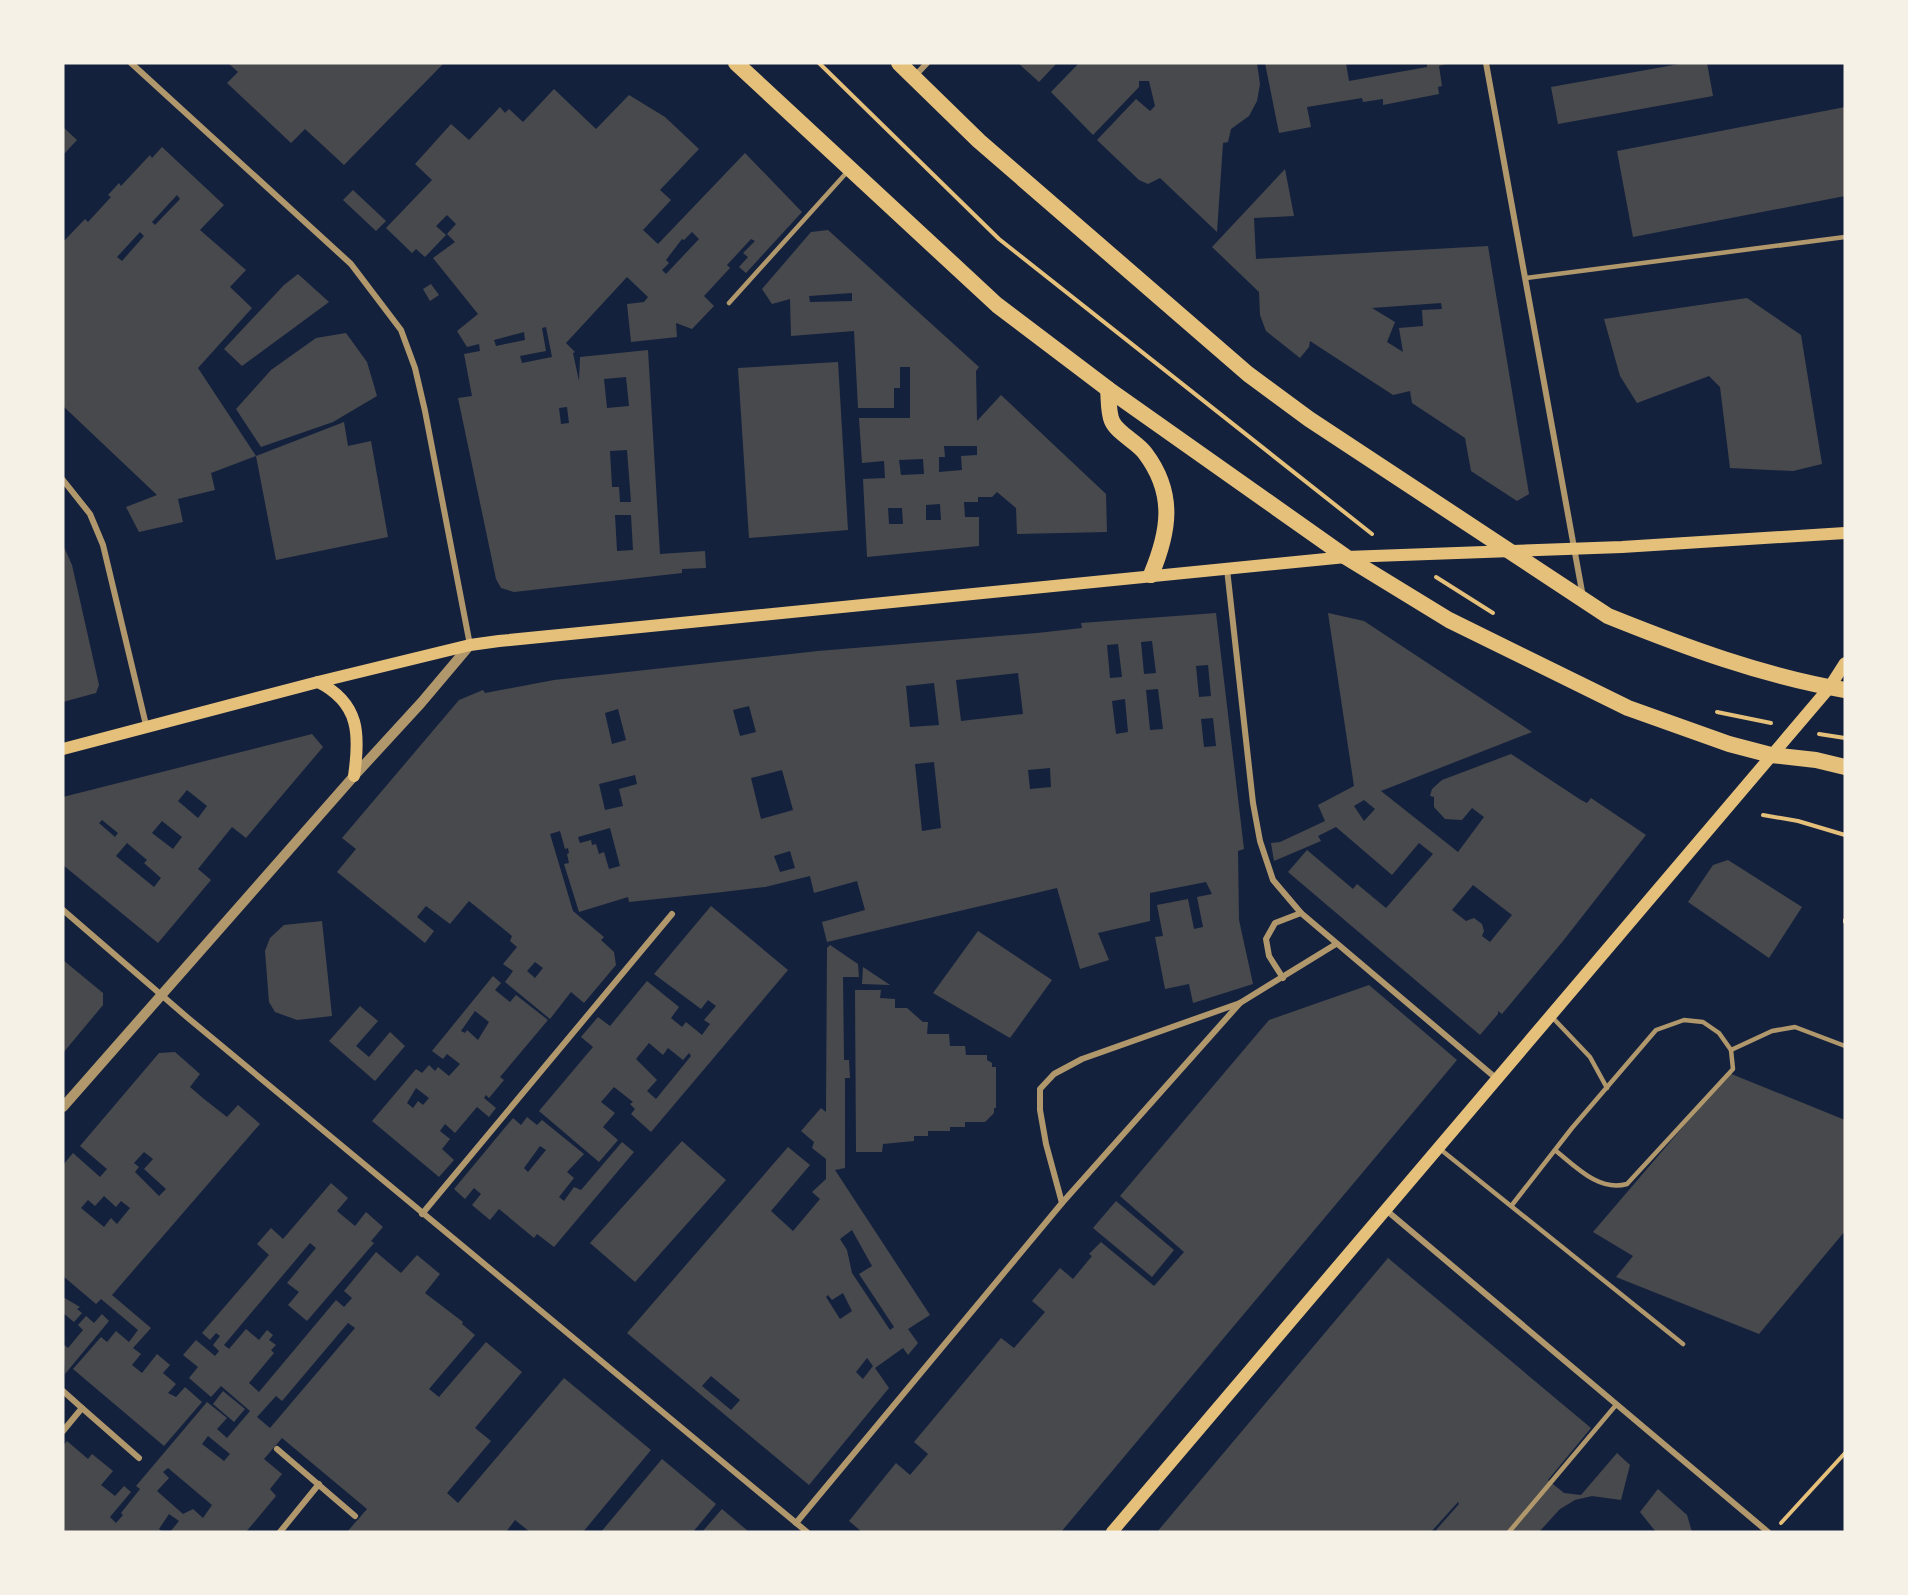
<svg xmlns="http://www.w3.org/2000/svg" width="1908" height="1595" viewBox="0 0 1908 1595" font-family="Overpass,sans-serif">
  <rect width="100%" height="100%" fill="#14213d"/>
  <!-- building -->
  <g fill="#48494c" fill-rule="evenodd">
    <path d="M228,63H444L344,165L305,129L291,143L227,83L238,72Z"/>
    <path d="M1018,63H1057L1039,82Z"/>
    <path d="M1079,63H1257L1260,84L1257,101L1249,116L1231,129L1228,142L1223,143L1217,232L1160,178L1148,184L1139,180L1097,140L1136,99L1150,111L1155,106L1149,81H1139V87L1093,135L1051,92Z"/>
    <path d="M1265,63H1346L1349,81L1427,67V63L1446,64L1439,66L1442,86L1438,87L1439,94L1383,105V99L1363,102L1362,98L1307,107L1311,127L1279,133Z"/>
    <path d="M1685,63H1707L1713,96L1558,124L1551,87Z"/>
    <path d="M554,89L596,129L629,95L665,117L699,149L660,190L671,200L643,230L658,244L745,153L802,212L746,273L739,267L748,257L743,253L755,241L751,239L727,265L730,268L704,296L714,306L692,329L676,323L677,337L631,342L627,304L644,302L648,297L627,277L566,343L575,352L573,353L579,381L580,357L648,350L660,554L705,551L706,568L682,569V573L514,592L501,588L496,579L458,398L472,396L464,354L480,351L479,344L467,347L457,331L478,314L433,258L455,242L447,234L456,224L447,215L436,226L446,235L425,257L416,249L412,253L386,228L432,180L415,164L451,124L469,140L500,107L505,113L509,109L523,122ZM692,232L699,239L666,274L662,270L669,263L666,260L682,239L684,240ZM546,327L552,357L522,363L520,356L546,351L542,328ZM524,332L525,340L496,346L494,340ZM626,377L629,406L607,408L604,379ZM567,407L569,423L561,424L559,408ZM627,450L631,502H620L619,487H612L610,451ZM615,515H631L633,550L617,551Z"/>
    <path d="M1845,107V196L1633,237L1617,151Z"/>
    <path d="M63,127L77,140L63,155Z"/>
    <path d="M162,147L224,205L200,230L246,270L230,287L252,308L198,368L256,456L344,422L348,446L371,441L388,537L276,560L256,456L211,473L215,490L178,499L183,522L139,532L126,507L157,495L63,406V242L85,219L88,222L111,197L108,195L119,183L121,186L150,155L152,158ZM177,195L180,199L155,225L152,222ZM140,232L144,236L122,261L117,257Z"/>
    <path d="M1285,169L1294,216L1254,218L1256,259L1488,246L1529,494L1517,501L1471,471L1465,438L1412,403L1410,391L1393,395L1310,341L1309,347L1300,358L1266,331L1260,315L1259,292L1212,247ZM1441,303L1442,309L1422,310L1423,326L1399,328L1403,352L1387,342L1395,322L1372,308Z"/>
    <path d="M353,190L386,221L376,231L343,200Z"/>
    <path d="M828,230L979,367L976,371L977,421L1001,395L1106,494L1107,532L1017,534L1016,508L997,492L992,497H978V502H964L965,517H979V546L867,557L863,479L885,478L884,461L862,463L859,418H910V367H900V388H894V408H858L854,331L791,336L790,299L772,304L762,289L811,232ZM852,293V301L810,302L809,296ZM944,446H977V455L961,456L962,470L939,472V457H945ZM923,459L924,474L901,475L899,460ZM940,504L941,520H926V505ZM888,508H902L903,524H889Z"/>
    <path d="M298,274L329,302L242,366L224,349L284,285Z"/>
    <path d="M431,284L439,295L430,301L423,289Z"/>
    <path d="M1747,298L1801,335L1822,464L1793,471L1730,468L1720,387L1709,376L1637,403L1620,376L1604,319Z"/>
    <path d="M346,333L367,362L377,396L333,422L261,447L236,409L271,370L316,338Z"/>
    <path d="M838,362L848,530L749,538L738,368Z"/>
    <path d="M63,545L72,565L99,685L96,693L63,702Z"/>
    <path d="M1216,613L1244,849L1238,851L1239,920L1253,984L1193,1003L1189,984L1165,989L1155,937L1163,936L1157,905L1188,899L1194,929L1203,927L1197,897L1212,894L1206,882L1150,893V921L1098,933L1109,960L1080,969L1057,888L827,942L822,922L865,910L857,881L814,893L810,876L765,887L723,892L629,902L628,897L579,912L564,864L569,863L567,854L569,853L568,848L565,849L560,831L550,834L573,911L604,937L601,940L614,952L616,965L584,1003L571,992L550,1019L505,982L513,971L503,964L517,947L510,941L512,936L469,901L450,924L426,906L417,917L434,931L425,943L337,872L356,849L342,838L459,700L483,690L485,693L554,680L818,651L1037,633L1082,628L1081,623ZM1152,641L1156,673L1144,674L1141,642ZM1118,644L1122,677L1110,678L1107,645ZM1208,665L1211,696L1199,697L1196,666ZM1018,673L1023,714L961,721L956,680ZM934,683L939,725L910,727L906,686ZM1158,689L1163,729L1150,730L1146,690ZM1125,699L1128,732L1116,734L1112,701ZM749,706L756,732L740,736L733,710ZM618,709L626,740L612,744L605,713ZM1213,718L1216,746L1204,747L1201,719ZM934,762L941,828L922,831L915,764ZM1050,768L1051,787L1030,789L1028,770ZM782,770L793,810L761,819L751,778ZM635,775L637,784L619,789L623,806L605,810L599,784ZM610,828L620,866L609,869L604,852L599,854L596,844L592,845L591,840L580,843L578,837ZM790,851L795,868L780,872L774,856ZM535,962L543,968L535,978L527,971Z"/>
    <path d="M1328,613L1364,621L1532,732L1381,791L1458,852L1484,817L1472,808L1462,820L1445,819L1434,807V797L1430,796L1432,789L1442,780L1511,754L1581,800L1587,803L1591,798L1646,835L1563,941L1502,1014L1498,1011V1014L1480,1035L1288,872L1307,850L1353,889L1357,884L1386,908L1433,854L1419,843L1392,875L1336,827L1318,836L1321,841L1274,861L1271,843L1280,842L1325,821L1318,805L1354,786ZM1364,800L1375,809L1364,821L1354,806ZM1473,885L1512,915L1490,942L1482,936L1484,931L1482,924L1474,918L1466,921L1452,910Z"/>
    <path d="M312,734L323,747L246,838L232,827L198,869L211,880L158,943L63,865V797ZM187,790L207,806L198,818L178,801ZM102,820L118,833L115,837L99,823ZM162,821L182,837L173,849L152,833ZM127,843L147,860L144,863L161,878L154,887L116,856Z"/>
    <path d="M1728,860L1802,907L1769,958L1688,902L1713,865Z"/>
    <path d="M711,906L788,970L651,1132L631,1114L635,1109L630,1104L633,1102L614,1087L601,1102L615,1113L603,1127L618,1140L599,1162L539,1111L593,1047L581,1037L598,1017L610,1026L647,981L679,1007L671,1018L682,1027L686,1022L702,1035L710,1024L704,1020L716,1006L708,1000L701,1009L654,974ZM649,1043L663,1055L668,1048L683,1060L689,1053L691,1056L656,1099L647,1091L657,1080L636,1059Z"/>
    <path d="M322,921L332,1016L297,1020L275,1012L269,1002L265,951L270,938L284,925Z"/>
    <path d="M978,931L1052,980L1010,1038L933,993Z"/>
    <path d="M830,945L858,964L859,977H843L844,1060H849L850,1078H845V1168L835,1170L930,1315L908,1329L918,1343L908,1355L903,1348L875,1368L889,1388L809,1485L627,1333L788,1147L810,1165L771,1211L793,1231L820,1199L812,1192L826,1179V1159L812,1148L814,1142L801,1131L821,1108L826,1112L827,948ZM852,1230L872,1266L859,1274L894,1327L890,1330L852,1273L847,1250L840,1239ZM843,1293L852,1311L840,1319L826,1297L828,1295L832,1300ZM867,1358L873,1366L863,1379L856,1372ZM711,1376L740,1400L731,1410L702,1386Z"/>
    <path d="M63,960L103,993V1005L63,1053Z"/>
    <path d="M863,967L890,985L862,984Z"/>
    <path d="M493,976L501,983L495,990L510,1002L516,995L548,1020L500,1077L504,1080L489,1098L486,1095L484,1098L496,1108L489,1117L477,1107L455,1133L445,1124L440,1131L450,1139L442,1149L454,1160L439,1177L372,1121L416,1069L422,1073L429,1065L435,1071L438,1067L449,1076L460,1064L447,1054L443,1059L432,1051ZM475,1011L489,1022L478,1040L467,1030L465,1033L461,1031ZM416,1088L429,1098L423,1105L418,1101L413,1108L407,1103Z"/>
    <path d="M1369,985L1457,1060L1061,1532H862L849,1521L896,1463L910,1475L928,1454L914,1442L1001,1338L1014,1348L1045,1312L1032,1301L1060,1268L1073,1279L1092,1256L1089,1254L1101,1242L1154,1286L1184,1252L1120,1196L1269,1020Z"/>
    <path d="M855,990H881L880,998L895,999V1008H907L923,1022H928L927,1034H949L950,1046H965L966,1055H987V1060L992,1063V1067H996V1108H994V1113L985,1122H965V1127H950V1131H928V1136H914V1141L883,1144L882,1152H856Z"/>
    <path d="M360,1006L378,1021L356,1046L369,1057L390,1032L405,1046L375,1081L329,1041Z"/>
    <path d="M175,1052L200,1074L190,1087L204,1099L227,1117L238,1105L260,1124L112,1295L151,1328L133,1348L141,1354L132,1365L142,1373L157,1354L170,1365L163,1373L176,1384L168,1393L176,1397L185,1387L202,1402L164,1446L73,1369L101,1337L107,1342L116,1331L129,1342L138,1330L101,1299L96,1304L63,1276V1165L73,1153L100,1177L107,1169L80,1146L159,1053ZM144,1152L153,1159L144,1169L166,1189L159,1196L135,1172L139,1167L134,1163ZM104,1196L116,1207L121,1201L130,1208L117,1224L111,1218L104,1227L81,1208L88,1200L95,1206Z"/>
    <path d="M1729,1073L1845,1120V1231L1759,1334L1616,1277L1633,1256L1593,1232Z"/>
    <path d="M527,1117L537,1125L542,1120L584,1154L567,1172L574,1178L559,1197L564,1201L574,1187L581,1190L622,1142L634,1152L554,1247L537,1234L534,1238L499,1209L490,1220L472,1205L481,1194L474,1188L465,1199L454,1189L513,1118L521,1125ZM540,1146L546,1150L528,1172L524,1168Z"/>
    <path d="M682,1141L726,1180L635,1282L590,1243Z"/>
    <path d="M331,1183L348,1198L337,1211L355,1226L366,1212L383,1227L371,1241L374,1243L307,1321L288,1305L299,1292L287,1283L316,1248L310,1243L224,1345L229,1349L246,1329L259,1340L267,1330L273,1335L269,1340L276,1345L271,1350L274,1353L249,1383L259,1392L336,1300L344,1307L352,1298L344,1291L376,1252L401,1273L417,1255L440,1274L425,1293L463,1322L462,1324L475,1335L429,1389L439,1397L486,1342L522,1372L475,1428L491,1441L447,1493L458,1503L564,1378L651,1450L583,1532H530L515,1520L506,1532H347L367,1509L282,1438L264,1459L282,1474L270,1489L276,1496L246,1532H170L179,1521L169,1514L159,1529L163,1532H63V1446L67,1441L88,1459L92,1454L113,1471L101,1485L115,1496L124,1486L131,1492L110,1517L116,1523L123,1515L121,1513L140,1489L136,1486L207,1402L227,1418L217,1429L227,1438L250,1411L221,1386L211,1397L189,1378L198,1367L183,1355L196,1340L215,1356L219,1351L213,1345L220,1336L216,1333L210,1340L202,1333L269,1255L257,1244L271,1228L283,1239ZM348,1323L355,1328L270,1428L257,1417L276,1396L282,1401ZM208,1436L230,1454L224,1461L202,1444ZM168,1468L212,1505L203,1518L193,1509L183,1514L157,1491L169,1478L163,1472Z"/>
    <path d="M1116,1201L1174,1250L1152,1277L1093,1228Z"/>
    <path d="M1388,1258L1591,1428L1548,1480L1564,1493L1581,1495L1617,1453L1630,1465L1621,1500L1592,1496L1575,1500L1560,1509L1539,1532H1439L1436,1530L1459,1504L1458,1502L1431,1532H1157Z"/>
    <path d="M63,1297L80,1307L77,1309L82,1313L74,1322L63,1313Z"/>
    <path d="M102,1314L109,1321L65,1374L63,1344L68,1348L83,1330L78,1325L86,1316L94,1323Z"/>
    <path d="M223,1391L245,1409L234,1422L213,1404Z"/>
    <path d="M662,1459L716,1504L693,1532H601Z"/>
    <path d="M1658,1489L1687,1515L1692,1532H1656L1640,1512Z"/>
    <path d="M722,1509L749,1532H702Z"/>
  </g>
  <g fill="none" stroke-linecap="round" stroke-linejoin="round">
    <!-- path -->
    <g stroke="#e5c07b" stroke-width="4">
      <path d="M819,63L999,239L1372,534"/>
      <path d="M1436,577L1493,613"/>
      <path d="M1717,712L1771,723"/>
      <path d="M1819,734L1845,738"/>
      <path d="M1763,815L1798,821L1845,835"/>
      <path d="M1845,920V922"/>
      <path d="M1781,1523L1845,1453"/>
    </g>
    <!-- service -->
    <g stroke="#b1986c" stroke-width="4.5">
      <path d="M1526,278L1845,237"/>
      <path d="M729,303L848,171"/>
      <path d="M1552,1017L1590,1057L1607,1088"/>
      <path d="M1731,1050L1772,1031L1795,1027L1845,1046"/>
      <path d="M1440,1149L1683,1344"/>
      <path d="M1512,1205L1572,1128L1656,1030L1684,1020L1703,1022L1719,1033L1731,1050L1733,1069L1627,1184C1599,1192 1576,1167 1555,1150"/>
      <path d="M1509,1532L1616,1405"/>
    </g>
    <!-- minor -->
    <g stroke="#b1986c" stroke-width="6">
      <path d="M131,63L351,264L401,330L415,368L425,411L470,645"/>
      <path d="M1486,63L1583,597"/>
      <path d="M914,77L927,63"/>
      <path d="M63,480L90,514L103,545L146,725"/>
      <path d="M1227,569L1253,803L1260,841L1273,880L1301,913L1497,1079"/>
      <path d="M63,910L188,1018L807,1532"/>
      <path d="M1283,978L1269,956L1266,939L1275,923L1301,913"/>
      <path d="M1062,1203L1046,1144L1040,1110V1089L1054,1074L1082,1059L1240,1003L1336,944"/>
      <path d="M1386,1210L1768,1532"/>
      <path d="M422,1214L672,914"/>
      <path d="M63,1391L82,1408"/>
      <path d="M63,1431L82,1408L139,1458"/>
      <path d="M277,1449L355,1516"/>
      <path d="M796,1523L1062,1203L1240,1003"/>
      <path d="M280,1532L319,1484"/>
    </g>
    <!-- tertiary -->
    <path stroke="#b1986c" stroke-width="10" d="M63,1107L354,776L421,703L470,645"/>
    <!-- secondary -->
    <g stroke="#e5c07b" stroke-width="12">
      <path d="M318,682C360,703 360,735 354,776"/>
      <path d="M63,749L318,682L470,645L499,641L1346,557L1622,547L1845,533"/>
      <path d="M1112,1532L1829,688L1845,663"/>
    </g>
    <!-- trunk -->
    <g stroke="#e5c07b" stroke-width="16">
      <path d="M736,63L997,305L1108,389L1346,557L1449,620L1628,708L1729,744L1771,755L1816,760L1845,767"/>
      <path d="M899,63L979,141L1248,374L1309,419L1608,616C1685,647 1763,676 1845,690"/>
      <path d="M1108,389C1109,398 1108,412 1112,421C1117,433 1137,442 1145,453C1176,494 1169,532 1151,575"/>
    </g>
  </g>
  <!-- border -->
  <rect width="1908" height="1595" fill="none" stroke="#f6f1e7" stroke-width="129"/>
</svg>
